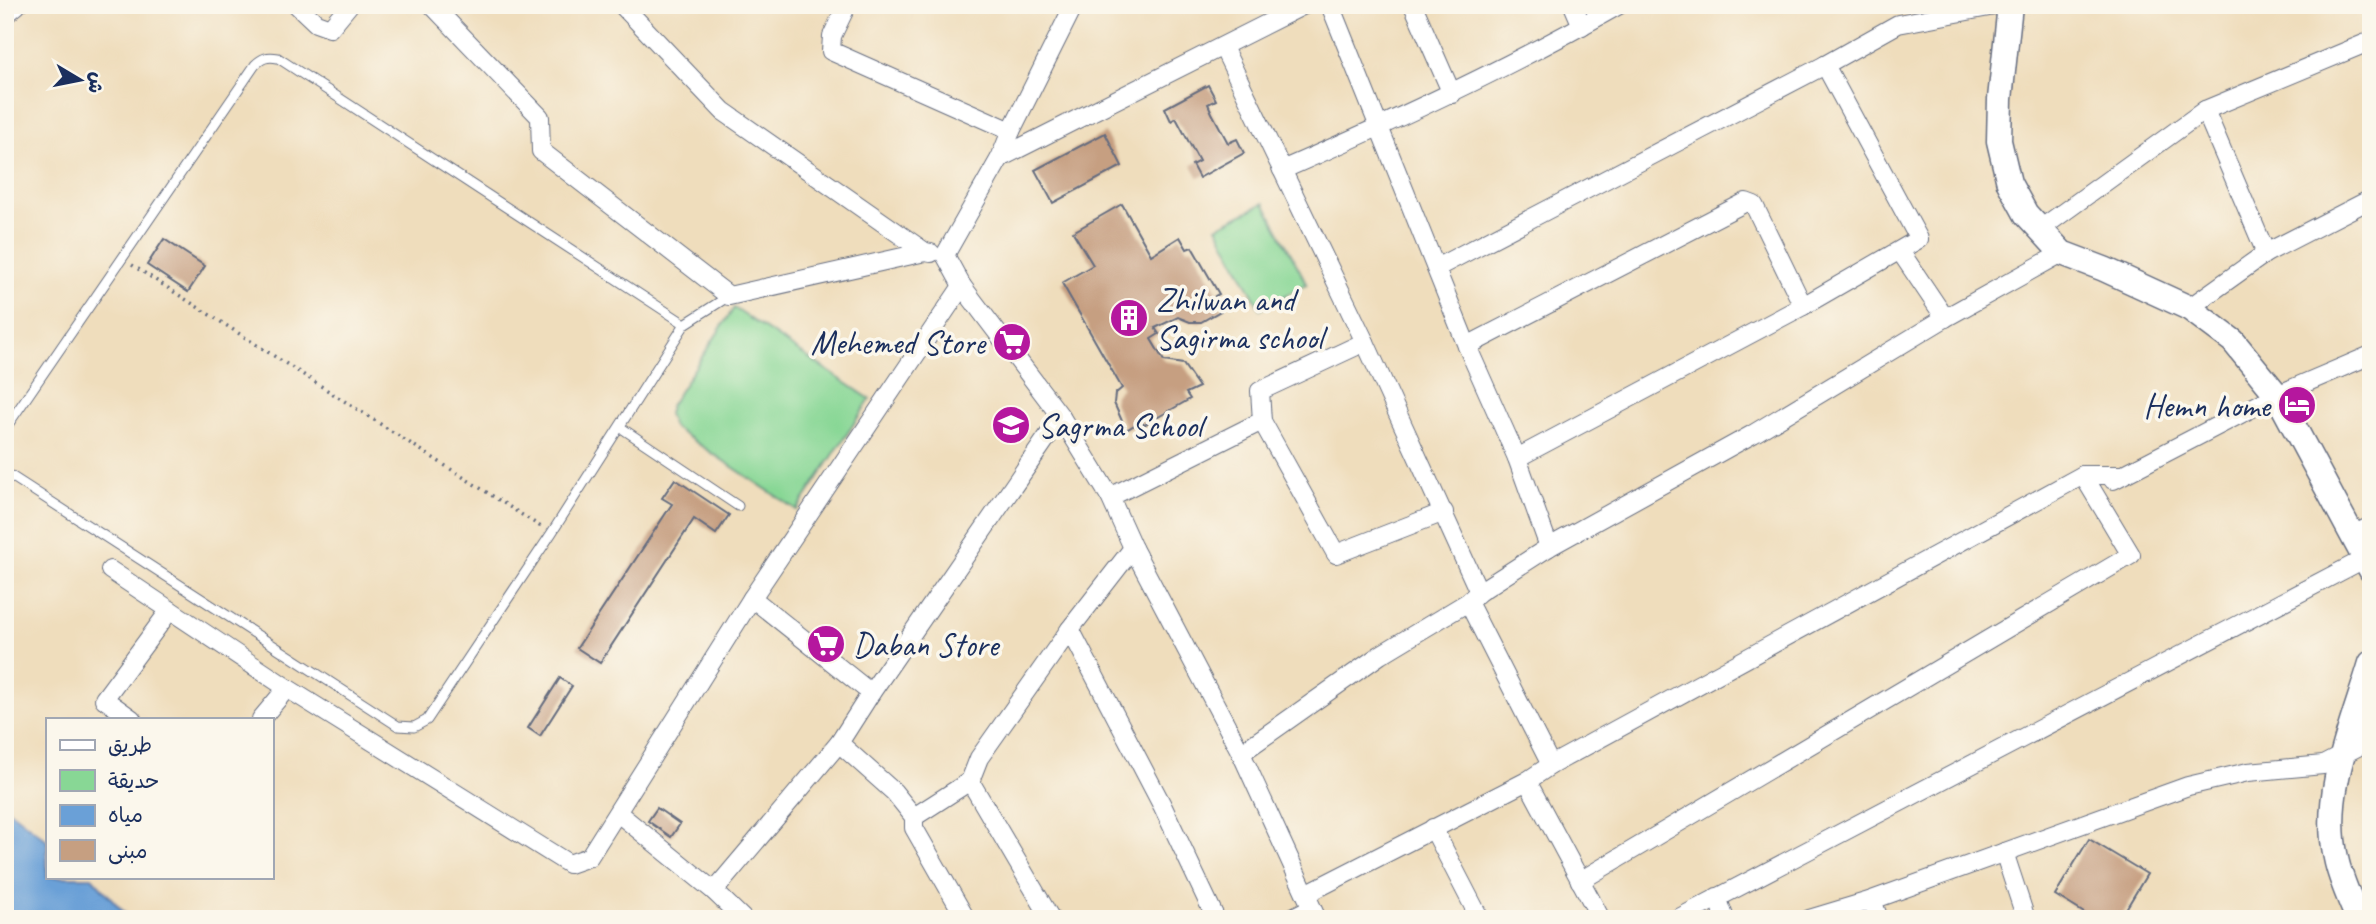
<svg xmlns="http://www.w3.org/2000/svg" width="2376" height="924" viewBox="0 0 2376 924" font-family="Caveat,'Playpen Sans Arabic',sans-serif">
  <rect width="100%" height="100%" fill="#fbf7ec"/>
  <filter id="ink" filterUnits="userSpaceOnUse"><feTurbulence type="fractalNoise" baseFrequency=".0143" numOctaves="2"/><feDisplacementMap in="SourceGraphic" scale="14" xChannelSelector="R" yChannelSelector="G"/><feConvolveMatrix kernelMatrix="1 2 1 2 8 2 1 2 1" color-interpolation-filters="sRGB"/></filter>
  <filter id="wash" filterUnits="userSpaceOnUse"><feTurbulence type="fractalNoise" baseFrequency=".00686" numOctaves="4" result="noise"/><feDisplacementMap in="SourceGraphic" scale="28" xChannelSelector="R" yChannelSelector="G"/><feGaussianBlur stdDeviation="1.57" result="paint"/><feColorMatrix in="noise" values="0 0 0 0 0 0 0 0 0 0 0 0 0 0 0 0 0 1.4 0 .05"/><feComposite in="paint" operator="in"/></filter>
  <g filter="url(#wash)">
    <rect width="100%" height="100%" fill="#efddbc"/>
    <!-- green -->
    <g fill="#88d795" stroke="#52837a" stroke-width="2">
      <path d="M1264,203L1307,284L1260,309L1217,227Z"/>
      <path d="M734,308L870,399L797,510L673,427L668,414L670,406Z"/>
    </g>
    <!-- water -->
    <path fill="#6aa0d7" stroke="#42689a" stroke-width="2" d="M5,807L47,840V877H92L130,919H5Z"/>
    <g id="blocks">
      <!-- building -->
      <g fill="#c69f81">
        <path d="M1208,85L1216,100L1208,104L1212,113L1228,143L1237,139L1244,153L1199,178L1192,165L1199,161L1176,118L1171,121L1165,108Z"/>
        <path d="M1105,133L1122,166L1053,203L1035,170Z"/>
        <path d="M1122,204L1151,255L1180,237L1187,249L1192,247L1219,294L1215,296L1222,310L1201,322H1190L1178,317L1155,328L1159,334L1151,339L1164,361L1183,364L1199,387L1186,393L1190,399L1144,425L1141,421L1126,430L1114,403L1115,394L1122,388L1062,283L1093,265L1073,232Z"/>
        <path d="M164,239L205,266L188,292L147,265Z"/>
        <path d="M675,479L729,515L716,534L694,519L600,663L577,648L672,504L662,498Z"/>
        <path d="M560,678L572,686L540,736L528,728Z"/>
        <path d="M657,808L680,824L671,837L648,821Z"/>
        <path d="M2089,839L2147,874L2120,919H2094L2055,895Z"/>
      </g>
    </g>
  </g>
  <g filter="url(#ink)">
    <use href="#blocks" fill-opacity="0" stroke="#656c7f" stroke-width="2"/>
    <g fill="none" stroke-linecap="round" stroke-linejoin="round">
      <defs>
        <g id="lane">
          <path d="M620,427L738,506"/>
          <path d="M5,429L255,65C262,58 267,56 278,58L685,324"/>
          <path d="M5,472L398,726L414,727L427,720L551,534L685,324L729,296"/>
        </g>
        <g id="street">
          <path d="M297,5L316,23L330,28L349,5"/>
          <path d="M432,5L540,117L541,151L729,296L925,252"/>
          <path d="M622,5L723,111L925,252L931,253"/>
          <path d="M847,5L832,36L831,51L1011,131"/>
          <path d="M1330,5L1467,346L1517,458L1549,547"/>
          <path d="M1413,5L1452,94"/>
          <path d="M1573,5L1582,26"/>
          <path d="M5,15L17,5"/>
          <path d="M1223,47L1365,342L1479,592"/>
          <path d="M2205,110L2266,253"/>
          <path d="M1000,158L1304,5"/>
          <path d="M1282,170C1397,120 1510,67 1619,5"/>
          <path d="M2039,230L2205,110L2371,41"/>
          <path d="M1900,251L1945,318"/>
          <path d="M945,255L962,286L1061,417L1110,497L1133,548L1241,753L1317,919"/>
          <path d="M945,255L1000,158L1011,131L1074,5"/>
          <path d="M1436,268L1825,65L1898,24L2000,5"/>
          <path d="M2189,308L2266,253L2371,199"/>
          <path d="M1365,342L1260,391L1262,421L1336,554L1444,512"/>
          <path d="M1467,346L1746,202L1754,205L1803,306"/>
          <path d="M1517,458L1803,306L1919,239L1825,65"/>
          <path d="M2113,480L2277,395L2371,355"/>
          <path d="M1110,497L1262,421"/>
          <path d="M2353,535L2371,526"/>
          <path d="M110,570L287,688L569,864L589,857L752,598L962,286"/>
          <path d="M752,598L871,693"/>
          <path d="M1468,602L1551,765"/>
          <path d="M1070,629L1162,805L1216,919"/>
          <path d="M132,719L104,699L170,610"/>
          <path d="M261,719L287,688"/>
          <path d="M839,743L894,792L914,817"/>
          <path d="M1241,753L1380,655L1468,602L1479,592L1549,547L1753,434L1945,318L2062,253"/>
          <path d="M1527,781L1601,919"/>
          <path d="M618,813L714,891L743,919"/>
          <path d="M1433,828L1480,919"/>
          <path d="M2004,852L2026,919"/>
          <path d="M1580,881L2131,555L2083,475"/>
          <path d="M714,891L839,743L871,693L1061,417"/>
          <path d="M1306,894L1527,781L1551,765L2083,475H2122"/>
          <path d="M1717,897L1725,919"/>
          <path d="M1872,900L1879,919"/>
          <path d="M966,919L914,828V817L970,781"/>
          <path d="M1051,919L970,781L979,758L1070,629L1133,548"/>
          <path d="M1289,919L1311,908"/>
          <path d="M1677,919L2366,558"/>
          <path d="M1809,919L1872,900L2188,786L2248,772L2323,765L2371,740"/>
        </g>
        <g id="secondary">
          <path d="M2010,5L2000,99L1999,141L2009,183L2026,214L2062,253L2104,269L2189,308L2233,341L2277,395L2371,570"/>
          <path d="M2358,919C2350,899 2340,879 2336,858C2321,794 2353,724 2371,663"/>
        </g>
      </defs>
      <!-- lane casing -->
      <use href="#lane" stroke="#656c7f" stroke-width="11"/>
      <!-- street casing -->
      <use href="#street" stroke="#656c7f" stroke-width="20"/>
      <!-- secondary casing -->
      <use href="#secondary" stroke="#656c7f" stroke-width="27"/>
      <!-- path -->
      <path stroke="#656c7f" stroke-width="3.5" stroke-dasharray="2 5" stroke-linecap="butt" d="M132,265L541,527"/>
      <!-- lane -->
      <use href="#lane" stroke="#fff" stroke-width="9"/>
      <!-- street -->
      <use href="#street" stroke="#fff" stroke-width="18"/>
      <!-- secondary -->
      <use href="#secondary" stroke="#fff" stroke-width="24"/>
    </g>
  </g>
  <!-- icons -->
  <defs>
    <symbol id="building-disc" viewBox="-11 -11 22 22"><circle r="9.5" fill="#b5179e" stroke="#fbf7ec"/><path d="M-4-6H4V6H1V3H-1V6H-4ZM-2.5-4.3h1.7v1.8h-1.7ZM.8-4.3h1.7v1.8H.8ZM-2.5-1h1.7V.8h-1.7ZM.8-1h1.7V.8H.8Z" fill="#fff"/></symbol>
    <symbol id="supermarket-disc" viewBox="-11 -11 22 22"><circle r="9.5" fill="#b5179e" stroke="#fbf7ec"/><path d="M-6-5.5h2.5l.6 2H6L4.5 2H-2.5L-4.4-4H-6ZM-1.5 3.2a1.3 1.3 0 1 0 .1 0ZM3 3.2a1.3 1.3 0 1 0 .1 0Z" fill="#fff"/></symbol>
    <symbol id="hotel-disc" viewBox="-11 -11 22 22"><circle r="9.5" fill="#b5179e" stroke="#fbf7ec"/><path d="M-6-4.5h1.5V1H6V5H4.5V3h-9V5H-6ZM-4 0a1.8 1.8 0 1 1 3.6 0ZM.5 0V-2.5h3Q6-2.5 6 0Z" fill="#fff"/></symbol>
    <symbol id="school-disc" viewBox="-11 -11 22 22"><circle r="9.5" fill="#b5179e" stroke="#fbf7ec"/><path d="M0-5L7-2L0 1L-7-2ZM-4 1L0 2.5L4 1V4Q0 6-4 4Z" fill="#fff"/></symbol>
  </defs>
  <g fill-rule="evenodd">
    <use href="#building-disc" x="1107" y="296" width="44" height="44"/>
    <use href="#supermarket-disc" x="990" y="320" width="44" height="44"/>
    <use href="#hotel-disc" x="2275" y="383" width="44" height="44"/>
    <use href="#school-disc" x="989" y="403" width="44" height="44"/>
    <use href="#supermarket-disc" x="804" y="622" width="44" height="44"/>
  </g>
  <g text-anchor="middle" stroke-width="7" stroke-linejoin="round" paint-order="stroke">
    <!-- poi labels -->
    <g font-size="33" fill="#1b2f5e" stroke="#fbf7ec" text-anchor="start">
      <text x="1156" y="311">Zhilwan and<tspan x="1156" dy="38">Sagirma school</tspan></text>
      <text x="985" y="354" text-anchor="end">Mehemed Store</text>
      <text x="2270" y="417" text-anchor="end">Hemn home</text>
      <text x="1038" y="437">Sagrma School</text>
      <text x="853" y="656">Daban Store</text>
    </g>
  </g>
  <!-- margin -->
  <rect width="2376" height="924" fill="none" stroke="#fbf7ec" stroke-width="28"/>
  <!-- legend -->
  <rect x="46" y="718" width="228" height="161" fill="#fbf7ec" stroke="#a1a7b3" stroke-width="2"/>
  <rect x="60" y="740" width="35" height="10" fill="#ffffff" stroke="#a1a7b3" stroke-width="2"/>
  <text x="108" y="752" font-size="21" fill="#1b2f5e">طريق</text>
  <rect x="60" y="770" width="35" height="21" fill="#88d795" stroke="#a1a7b3" stroke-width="2"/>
  <text x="108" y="788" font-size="21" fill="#1b2f5e">حديقة</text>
  <rect x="60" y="805" width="35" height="21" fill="#6aa0d7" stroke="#a1a7b3" stroke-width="2"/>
  <text x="108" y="822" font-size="21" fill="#1b2f5e">مياه</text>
  <rect x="60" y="840" width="35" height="21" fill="#c69f81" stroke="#a1a7b3" stroke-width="2"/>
  <text x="108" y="858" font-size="21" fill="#1b2f5e">مبنى</text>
  <!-- north arrow -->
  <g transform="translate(80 80) rotate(100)" stroke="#fbf7ec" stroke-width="5" paint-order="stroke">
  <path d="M0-5L12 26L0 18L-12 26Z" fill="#1b2f5e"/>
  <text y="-10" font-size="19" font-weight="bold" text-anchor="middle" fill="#1b2f5e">ش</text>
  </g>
</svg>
